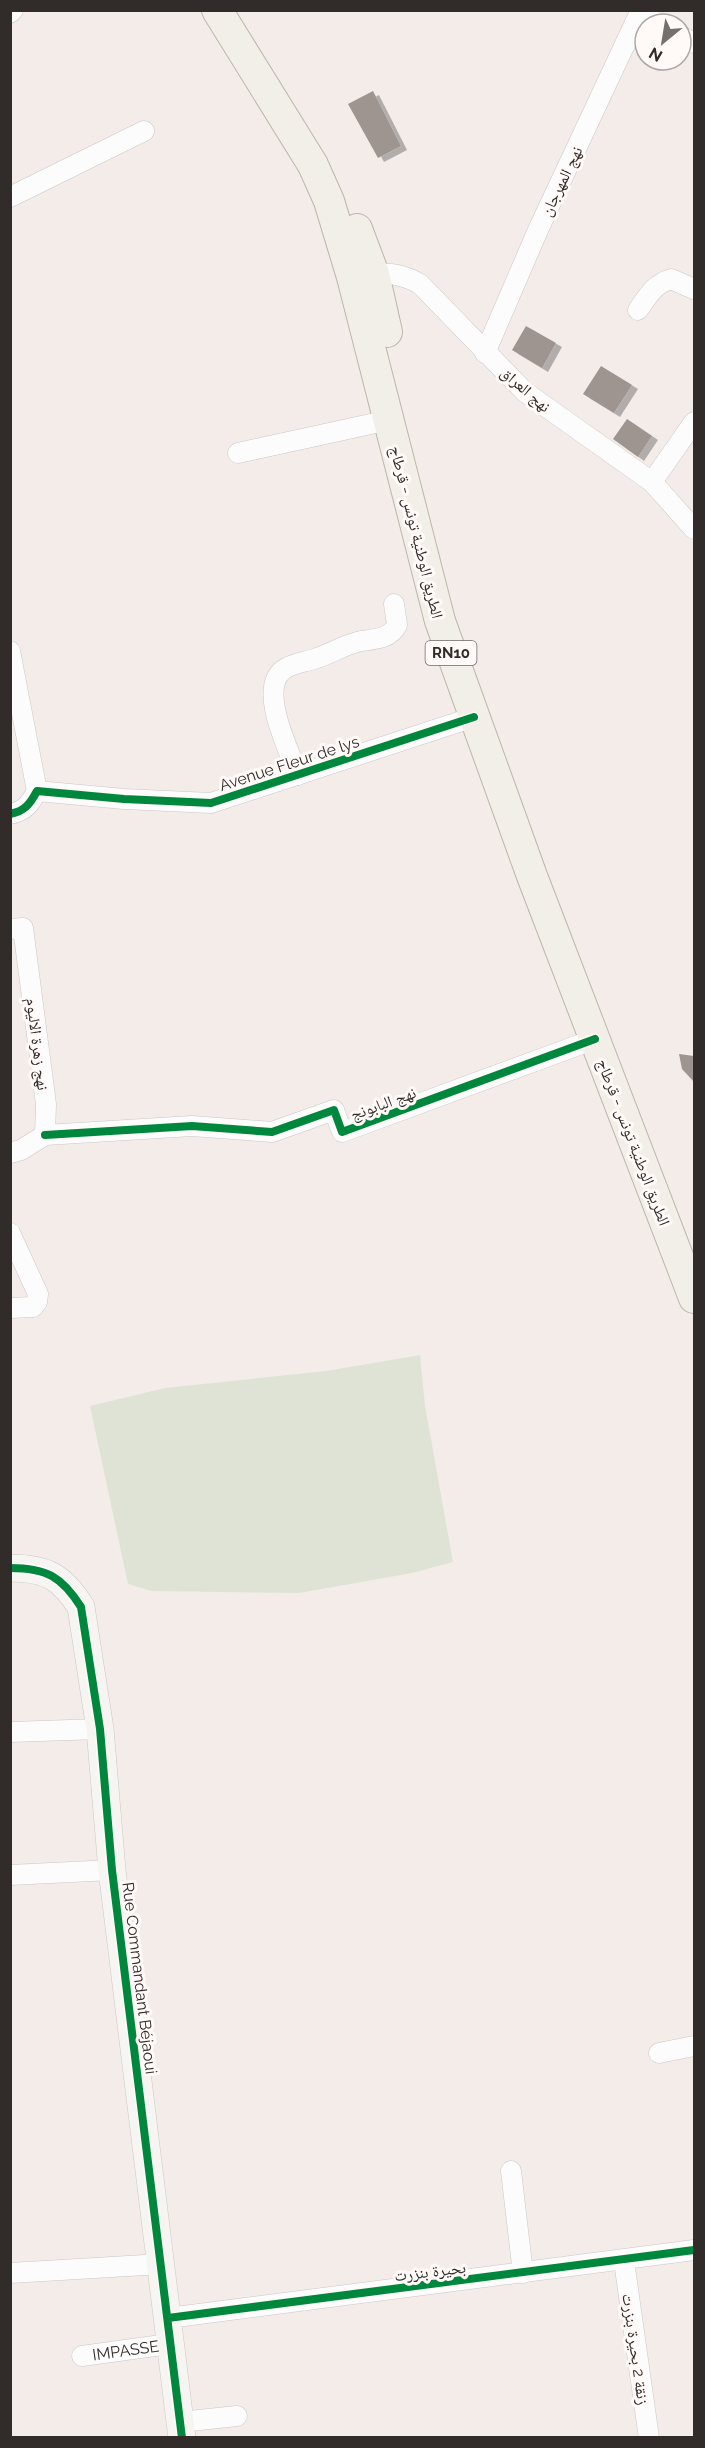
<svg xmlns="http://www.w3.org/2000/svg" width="705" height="2448" viewBox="0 0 705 2448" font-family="Raleway,'Noto Naskh Arabic',sans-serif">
  <defs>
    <filter id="shadow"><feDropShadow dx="6" dy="4" stdDeviation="0" flood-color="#0004"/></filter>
  </defs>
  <rect width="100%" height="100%" fill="#f3ece9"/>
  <!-- green -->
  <path fill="#dfe3d6" d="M420,1355L425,1406L453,1562L412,1573L299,1593L152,1591L128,1584L90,1406L165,1388L326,1371Z"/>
  <!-- building -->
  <g fill="#9f9590" filter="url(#shadow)">
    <path d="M373,91L401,146L378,158L348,104Z"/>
    <path d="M526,326L556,343L542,368L512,350Z"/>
    <path d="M601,366L632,385L614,413L583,394Z"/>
    <path d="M627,419L652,436L638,457L613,439Z"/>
    <path d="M679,1054L694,1056V1082L682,1069Z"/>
  </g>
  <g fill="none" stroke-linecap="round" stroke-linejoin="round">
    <defs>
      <g id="street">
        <path d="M10,13L13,10"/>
        <path d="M640,13L659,24"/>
        <path d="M681,36L694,43"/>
        <path d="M10,197L144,131"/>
        <path d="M363,275C385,272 401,273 420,284L525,392L652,482L694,529"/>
        <path d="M638,310C648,296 654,284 671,279L694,289"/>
        <path d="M485,353L538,230L641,10"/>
        <path d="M238,453L389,420"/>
        <path d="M652,482L694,422"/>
        <path d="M10,651L37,791"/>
        <path d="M298,775C289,750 258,690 283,670C292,663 306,662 317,658C332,653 346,644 361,641C375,639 390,639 397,625L394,604"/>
        <path d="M10,814C25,811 30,804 37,791L124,799L211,803L474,717"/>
        <path d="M10,929L23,928L46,1104L45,1135L21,1150L10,1153"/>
        <path d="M45,1135L192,1126L272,1132L334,1110L342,1132L595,1039"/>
        <path d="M10,1233L38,1294L37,1302L33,1307L10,1308"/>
        <path d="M10,1732L100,1729"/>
        <path d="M10,1875L112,1870"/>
        <path d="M659,2053L694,2046"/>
        <path d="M511,2171L523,2273"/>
        <path d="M624,2261L649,2438"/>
        <path d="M10,2273L162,2264"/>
        <path d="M168,2318L694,2250"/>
        <path id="s1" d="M82,2356L169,2344"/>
        <path d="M180,2422L237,2416"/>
      </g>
      <path id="secondary" d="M10,1568C47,1568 62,1577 81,1607L100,1729L112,1870L182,2438"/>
      <g id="primary">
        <path d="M217,10L313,165L329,201L352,277L440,621L532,876L694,1298"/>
        <path d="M357,229L374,274L387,332"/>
      </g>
    </defs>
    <!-- street casing -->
    <use href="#street" stroke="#ccc7c5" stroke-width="21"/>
    <!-- secondary casing -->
    <use href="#secondary" stroke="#ccc7c5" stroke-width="28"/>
    <!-- primary casing -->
    <use href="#primary" stroke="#beb5ab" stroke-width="32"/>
    <!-- street -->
    <use href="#street" stroke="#fdfcfc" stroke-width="20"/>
    <!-- secondary -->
    <use href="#secondary" stroke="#f7f5f2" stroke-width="27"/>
    <!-- primary -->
    <use href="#primary" stroke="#f2eee8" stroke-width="30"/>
    <defs>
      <g id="cycleway">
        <path d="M10,814C25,811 30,804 37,791L124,799L211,803L474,717"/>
        <path d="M45,1135L192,1126L272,1132L334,1110L342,1132L595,1039"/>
        <path d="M10,1568C47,1568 62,1577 81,1607L100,1729L112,1870L182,2438"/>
        <path d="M168,2318L694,2250"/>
      </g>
    </defs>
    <!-- cycleway casing -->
    <use href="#cycleway" stroke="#fffaf7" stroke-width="11"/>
    <!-- cycleway -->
    <use href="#cycleway" stroke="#00873e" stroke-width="8"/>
  </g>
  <g text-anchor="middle" stroke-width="6" stroke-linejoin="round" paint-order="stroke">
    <!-- shield labels -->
    <rect fill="#fffaf7" stroke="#6f6a68" stroke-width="1.5" x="425.5" y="641" width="51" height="24" rx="4.5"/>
    <g font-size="15" font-weight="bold" fill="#312c2a">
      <text x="451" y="658">RN10</text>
    </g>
    <!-- street labels -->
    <g font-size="16" fill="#312c2a" stroke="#fffaf7">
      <text transform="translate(561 181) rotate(-64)" y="6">نهج المهرجان</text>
      <text transform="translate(526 389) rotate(41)" y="6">نهج العراق</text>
      <text transform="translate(417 532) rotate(76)" y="6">الطريق الوطنية تونس - قرطاج</text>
      <text transform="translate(289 763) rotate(-18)" y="6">Avenue Fleur de lys</text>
      <text transform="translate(38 1044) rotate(83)" y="6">نهج زهرة الاليوم</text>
      <text transform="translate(383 1103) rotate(-20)" y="6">نهج البابونج</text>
      <text transform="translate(634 1142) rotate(69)" y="6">الطريق الوطنية تونس - قرطاج</text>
      <text transform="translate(140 1978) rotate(83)" y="6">Rue Commandant Béjaoui</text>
      <text transform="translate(430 2271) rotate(-7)" y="6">بحيرة بنزرت</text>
      <text transform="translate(636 2349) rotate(82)" y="6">زنقة 2 بحيرة بنزرت</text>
      <text dy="6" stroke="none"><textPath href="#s1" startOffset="44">IMPASSE</textPath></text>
    </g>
  </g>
  <!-- border -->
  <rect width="705" height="2448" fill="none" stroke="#312c2a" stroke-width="24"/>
  <!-- north arrow -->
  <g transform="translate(663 42) rotate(210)"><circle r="28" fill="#fffaf7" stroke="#ada8a5" stroke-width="1.5"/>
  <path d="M0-4.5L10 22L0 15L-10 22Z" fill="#756f6d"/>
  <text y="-9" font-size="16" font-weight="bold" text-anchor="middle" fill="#312c2a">N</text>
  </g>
</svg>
